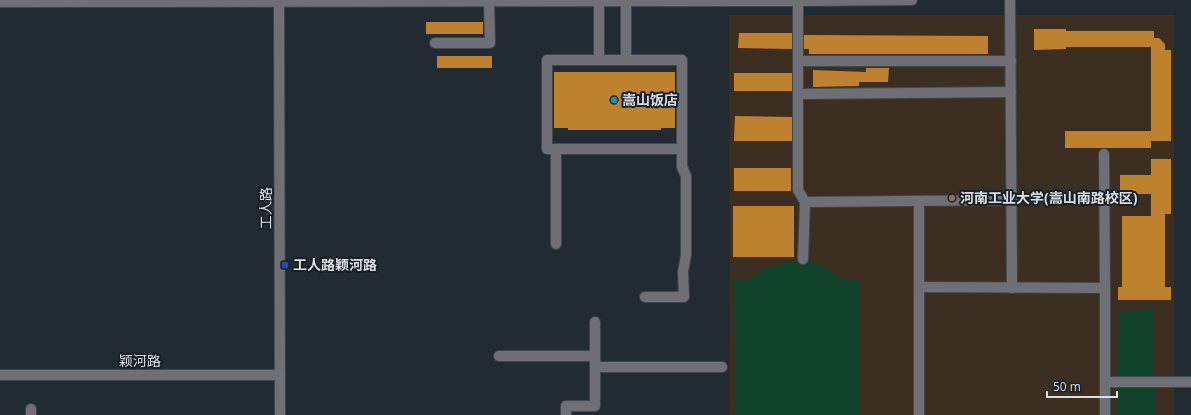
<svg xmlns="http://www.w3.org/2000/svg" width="1191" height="415" viewBox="0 0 1191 415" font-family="'Open Sans','Noto Sans SC',sans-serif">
  <rect width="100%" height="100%" fill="#222b32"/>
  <!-- education -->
  <path fill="#3c2e21" d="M729,15H1174V415H730Z"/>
  <!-- green -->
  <g fill="#0f442a">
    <path d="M803,259L818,264L842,279H859L860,415H736L734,280H749L766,268L783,263Z"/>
    <path d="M1154,310V377L1118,376L1119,311Z"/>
    <path d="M1118,385H1156L1155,415H1118Z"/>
  </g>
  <!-- building -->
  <g fill="#be822f">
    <rect x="426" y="22" width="57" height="12"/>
    <path d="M1034,29H1066V31H1154V38H1159L1165,44V50H1171V141H1151V148H1065V131H1151V47H1066V49L1034,50Z"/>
    <path d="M739,33H792V49L738,48Z"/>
    <path d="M804,35L988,36V54H809V49H804Z"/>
    <rect x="437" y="56" width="55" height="12"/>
    <path d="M866,68H889L888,82H859V86L813,87V70L866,72Z"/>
    <path d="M554,72H675V128H661V130H568V128H554Z"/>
    <rect x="734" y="73" width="58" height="18"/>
    <path d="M735,116L792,117V141H734Z"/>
    <path d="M1151,159H1171V214H1165V287H1171V300H1118V287H1122V216H1151V194H1120V175H1151Z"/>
    <rect x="734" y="168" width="57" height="23"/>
    <rect x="733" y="206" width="61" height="51"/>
  </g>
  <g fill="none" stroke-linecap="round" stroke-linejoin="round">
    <defs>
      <g id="minor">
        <path d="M279,0L280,415"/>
        <path d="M1010,0L1012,288"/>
        <path d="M599,1V60"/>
        <path d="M626,1V60"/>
        <path d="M798,1V190L805,202L803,259"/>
        <path d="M0,2L798,1L912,0"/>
        <path d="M435,43H490L489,2"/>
        <rect x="547" y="60" width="135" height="89"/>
        <path d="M798,61H1011"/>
        <path d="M798,94L1011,92"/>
        <path d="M556,149V244"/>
        <path d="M1104,154L1105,288"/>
        <path d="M919,201V415"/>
        <path d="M805,202L1012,200"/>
        <path d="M919,287L1105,288V415"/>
        <path d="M645,297H684L683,272L686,255V176L682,167V149"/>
        <path d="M499,356H595"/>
        <path d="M595,367H722"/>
        <path d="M0,375H280"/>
        <path d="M1105,382H1191"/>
        <path d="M31,409V415"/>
        <path d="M566,415V406H595V322"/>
      </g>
    </defs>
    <!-- minor casing -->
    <use href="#minor" stroke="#3f484e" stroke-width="12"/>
    <!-- minor -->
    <use href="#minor" stroke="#6f7075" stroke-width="10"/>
  </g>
  <!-- markers -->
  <circle fill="#0f9aa8" stroke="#192128" stroke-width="1.5" cx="614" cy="100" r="4"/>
  <circle fill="#8d6e63" stroke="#192128" stroke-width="1.5" cx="952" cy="198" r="4"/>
  <rect fill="#1a4fb4" stroke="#192128" stroke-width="1.5" x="281" y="261" width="8" height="8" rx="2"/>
  <g text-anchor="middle" stroke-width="4" stroke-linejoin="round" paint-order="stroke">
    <!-- poi labels -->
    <g font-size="14" font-weight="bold" fill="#dadfe4" stroke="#192128" text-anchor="start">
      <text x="622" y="105">嵩山饭店</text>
      <text x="960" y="203">河南工业大学(嵩山南路校区)</text>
      <text x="293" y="270">工人路颖河路</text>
    </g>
    <!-- street labels -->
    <g font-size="14" fill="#dadfe4" stroke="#192128">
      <text transform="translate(266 208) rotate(-90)" y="5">工人路</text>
      <text x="140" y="366">颖河路</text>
    </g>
  </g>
  <!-- scale -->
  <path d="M1047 391v6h70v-6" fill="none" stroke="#dadfe4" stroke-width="2"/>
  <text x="1053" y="391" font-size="12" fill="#dadfe4" stroke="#192128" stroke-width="3" paint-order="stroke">50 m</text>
</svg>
